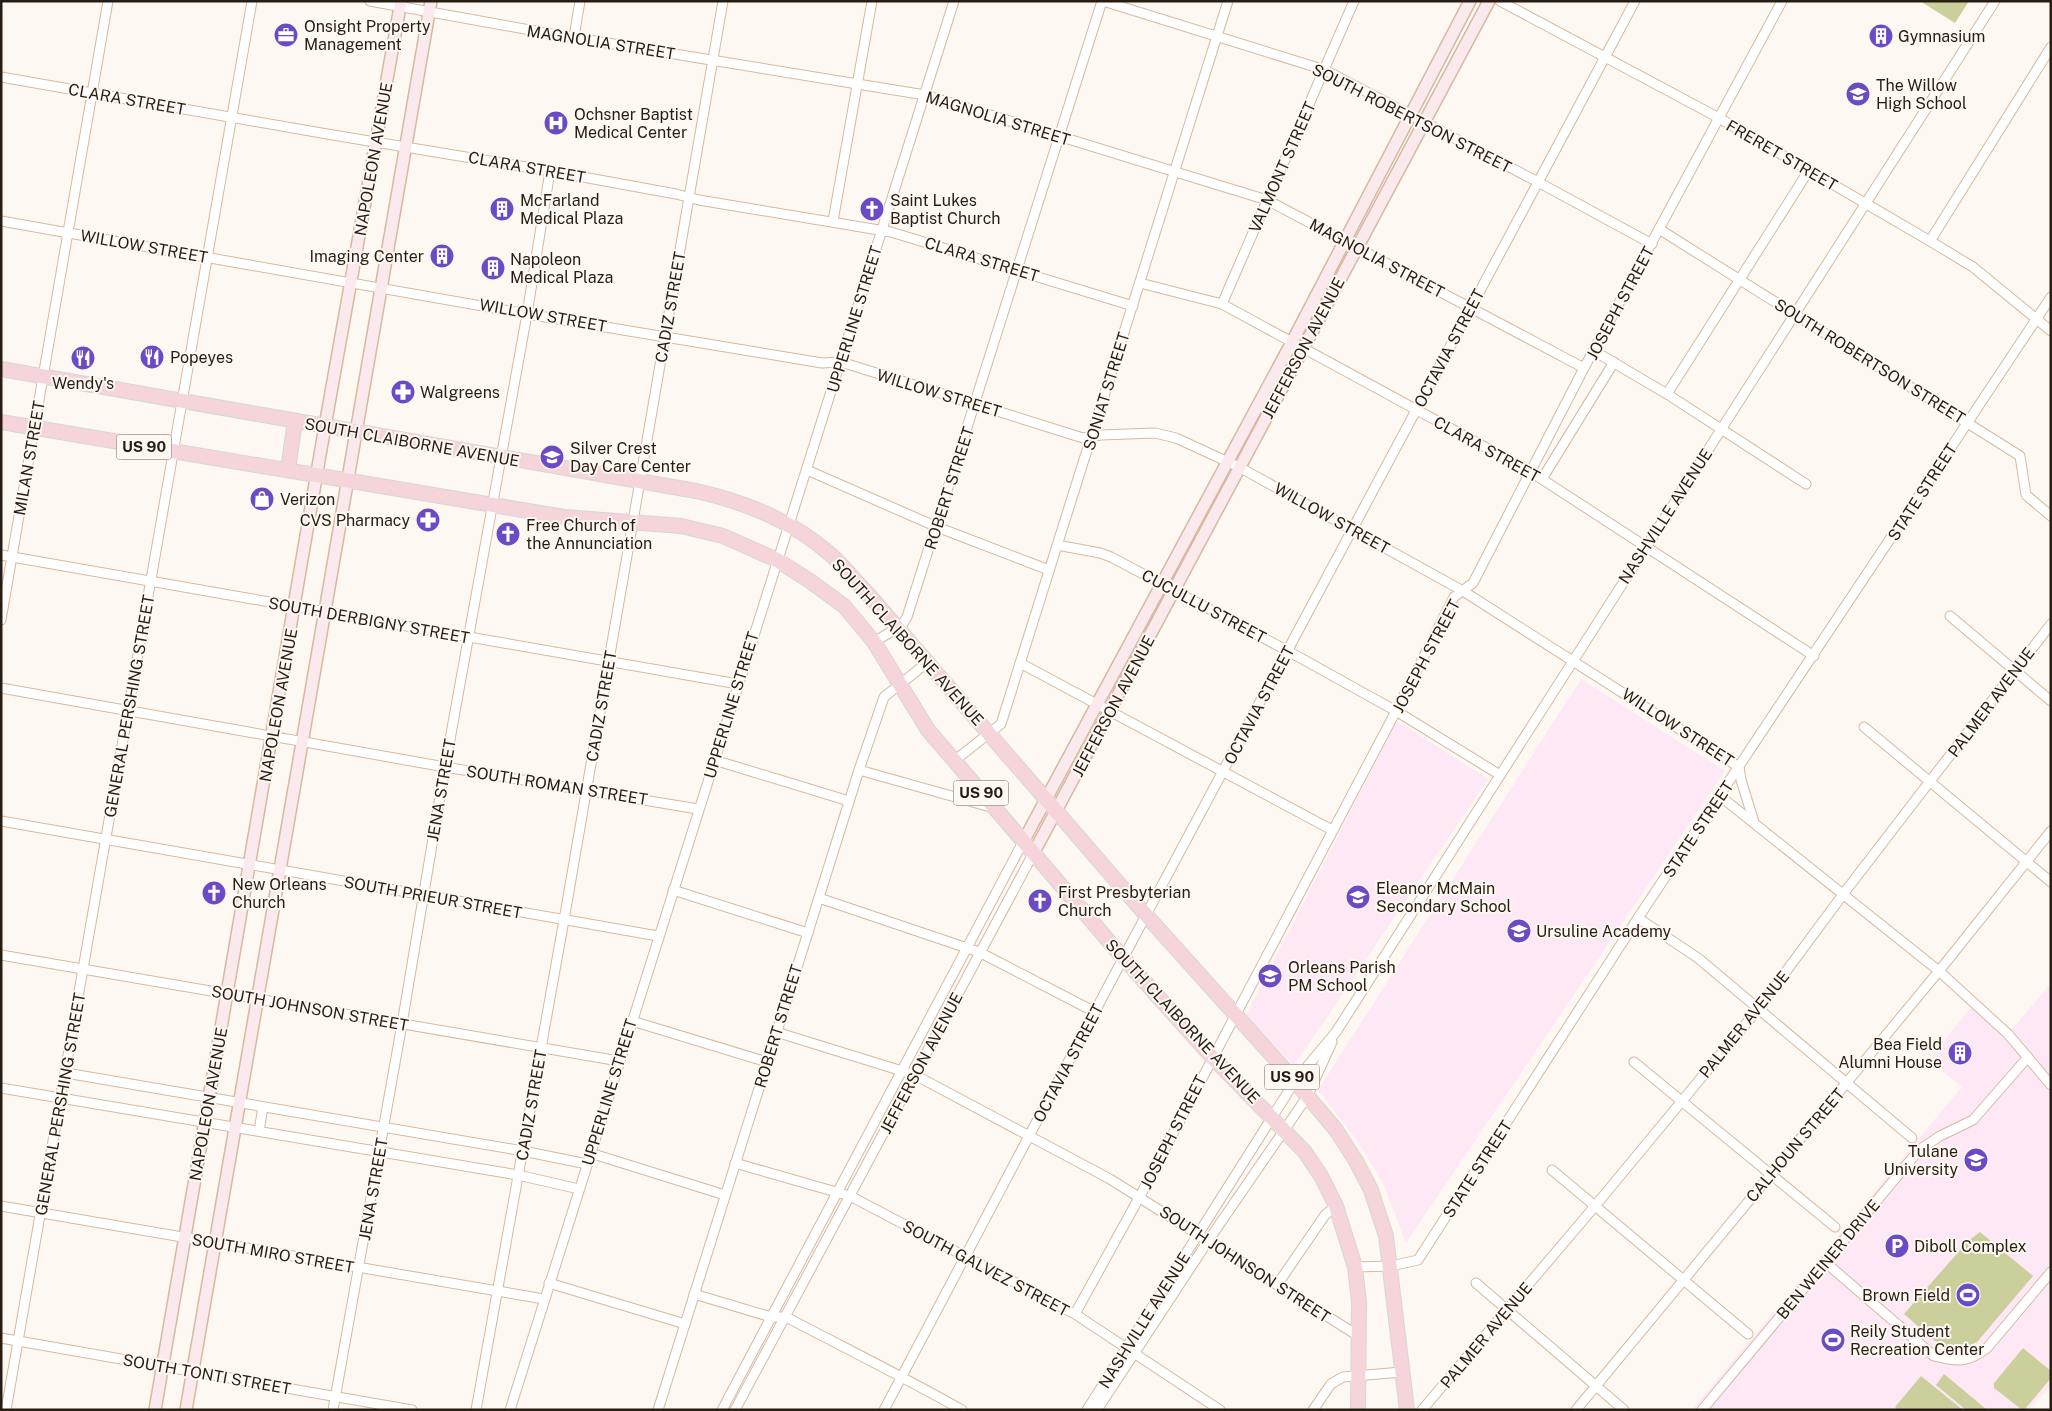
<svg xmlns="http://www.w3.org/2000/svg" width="2052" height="1411" viewBox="0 0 2052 1411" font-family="'Public Sans',sans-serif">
  <rect width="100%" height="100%" fill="#fef8f2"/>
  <!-- education -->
  <g fill="#fee8f6">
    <path d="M1581,679L1725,771L1406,1243L1382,1181L1356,1139L1318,1090Z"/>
    <path d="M1397,721L1488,779L1294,1066L1246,1015Z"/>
    <path d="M2051,983V1386L2027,1410H1692L1962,1087L1929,1060L1974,1003L2008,1034Z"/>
  </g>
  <!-- green -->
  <g fill="#cbcf9c">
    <path d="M1920,1H1969L1955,23Z"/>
    <path d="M1980,1232L2033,1276L1977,1342L1962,1349L1944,1346L1935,1341L1904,1314L1968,1241Z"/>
    <path d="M2023,1348L2051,1371V1378L2025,1409H2021L1994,1388V1383Z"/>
    <path d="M1944,1374L1986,1409L1985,1410H1966L1936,1385Z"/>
    <path d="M1921,1376L1963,1410H1898L1895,1407Z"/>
  </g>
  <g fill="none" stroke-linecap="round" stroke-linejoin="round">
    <defs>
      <g id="street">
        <path d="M370,1L552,34L925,95L1267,200L1584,368"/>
        <path d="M1103,1L1325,70L1538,182L1652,244"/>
        <path d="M1500,1L1719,118L1930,241L1973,267L2051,331"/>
        <path d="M574,37L580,1"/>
        <path d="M1,77L327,134L550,171L676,194L699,200L891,232L1133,306"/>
        <path d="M1,221L527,314L822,363L841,362L1083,438L1101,435L1155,433L1176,438L1239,467L1463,591L1739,767L1741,780L1754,822"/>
        <path d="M833,221L872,1"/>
        <path d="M1659,229L2020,456L2026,495L2051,516"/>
        <path d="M1930,241L2051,47"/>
        <path d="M1140,283L1222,304L1531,472L1814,656"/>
        <path d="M1222,304L1354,1"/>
        <path d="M1594,351L1667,394L1806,484"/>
        <path d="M1667,394L1809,170"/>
        <path d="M807,470L937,527L1049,570"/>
        <path d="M1542,479L1614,362"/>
        <path d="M1057,545L1100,553L1111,557L1288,651L1396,711L1500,775"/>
        <path d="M1,555L738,684"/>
        <path d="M1950,616L2051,701"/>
        <path d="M1,620L108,1"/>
        <path d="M874,642L902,625L907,617L1102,1"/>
        <path d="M1020,663L1332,830"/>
        <path d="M1,688L445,767L698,809"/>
        <path d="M1864,727L2051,882"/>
        <path d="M714,760L849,801"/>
        <path d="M954,761L1001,724L1228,1"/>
        <path d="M859,770L994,808"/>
        <path d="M1720,796L1939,971L2008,1034L2051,1085"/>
        <path d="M1,821L658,936"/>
        <path d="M673,890L808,933"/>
        <path d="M819,898L979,952L1095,1012"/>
        <path d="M1638,918L1698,958L1912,1138"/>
        <path d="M1,955L619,1061"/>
        <path d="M632,1021L767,1062"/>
        <path d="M776,1032L915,1075L1110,1179L1360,1337"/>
        <path d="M1634,1062L1835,1227"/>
        <path d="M66,1073L523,1151L587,1164"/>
        <path d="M1,1088L518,1175L579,1189"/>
        <path d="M259,1131L263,1107"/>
        <path d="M590,1153L725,1195"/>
        <path d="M735,1163L850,1196L1075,1314L1220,1410"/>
        <path d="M1552,1170L1748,1334"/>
        <path d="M1,1206L544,1299"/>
        <path d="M1825,1262L1934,1356C1957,1362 1968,1363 1987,1348L2051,1272"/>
        <path d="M1355,1267L1391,1266L1418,1260L1638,918L2051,297"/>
        <path d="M549,1283L685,1324"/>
        <path d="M1476,1283L1624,1410"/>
        <path d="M1277,1285L1325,1215L1336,1206"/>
        <path d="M694,1294L771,1317H786C845,1348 904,1377 962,1410"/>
        <path d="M1075,1314L1140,1196L1396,711L1454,597L1473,583L1584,368L1782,1"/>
        <path d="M1,1338L412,1410"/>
        <path d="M6,1410L252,1"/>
        <path d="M333,1410L402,1024L445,767L527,314L550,171"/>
        <path d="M476,1410L564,920L723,1"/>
        <path d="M510,1410L954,1"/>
        <path d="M658,1410L859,770L884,697L928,662"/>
        <path d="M722,1410L1023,842"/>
        <path d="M735,1410L1033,854"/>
        <path d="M884,1410L1146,915L1635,1"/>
        <path d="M1087,1410L1295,1081L1336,1032L1995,1"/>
        <path d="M1097,1410L1208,1241L1307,1097L1332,1042"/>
        <path d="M1313,1410L1331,1384L1343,1377L1402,1372"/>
        <path d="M1422,1410L1595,1206L1759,1008L1844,893L2051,624"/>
        <path d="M1576,1410L1939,971L2051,831"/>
        <path d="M1702,1410L1919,1150L1940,1136L1973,1120L2028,1057"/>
      </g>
      <g id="secondary">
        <path d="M1023,842L1292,342L1470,1"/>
        <path d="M1033,854L1489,1"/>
        <path d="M155,1410L325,426L401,1"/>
        <path d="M186,1410L431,1"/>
      </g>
      <g id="primary">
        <path d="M1,369L696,491C746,502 793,521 831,555C845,567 856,582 869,595L1146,915L1295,1081L1336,1130L1356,1161L1371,1190L1386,1236L1407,1410"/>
        <path d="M1,422L564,517L681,526L723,536L777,560L810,581L844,606L874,642L928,730L1119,953L1212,1057L1305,1152L1321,1176L1336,1206L1355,1267L1359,1302L1358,1410"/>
        <path d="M288,469L295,421"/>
      </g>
    </defs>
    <!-- street casing -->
    <use href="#street" stroke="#d6b99f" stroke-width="11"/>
    <!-- secondary casing -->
    <use href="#secondary" stroke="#d6b99f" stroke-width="14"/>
    <!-- primary casing -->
    <use href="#primary" stroke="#d8d6d5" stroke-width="16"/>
    <!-- street -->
    <use href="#street" stroke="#fff" stroke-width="9"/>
    <!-- secondary -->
    <use href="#secondary" stroke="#fae9ed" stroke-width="11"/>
    <!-- primary -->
    <use href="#primary" stroke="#f5d4da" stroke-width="14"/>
  </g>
  <!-- icons -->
  <defs>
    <symbol id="office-disc" viewBox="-11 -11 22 22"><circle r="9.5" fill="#6b4bc4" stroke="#fef8f2"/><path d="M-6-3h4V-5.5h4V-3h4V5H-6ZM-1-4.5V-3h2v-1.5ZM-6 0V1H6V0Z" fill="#fff"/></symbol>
    <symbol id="building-disc" viewBox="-11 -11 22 22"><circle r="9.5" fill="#6b4bc4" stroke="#fef8f2"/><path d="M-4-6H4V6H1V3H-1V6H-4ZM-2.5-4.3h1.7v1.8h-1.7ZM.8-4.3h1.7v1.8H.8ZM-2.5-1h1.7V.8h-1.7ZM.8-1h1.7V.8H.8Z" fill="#fff"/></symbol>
    <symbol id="school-disc" viewBox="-11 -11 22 22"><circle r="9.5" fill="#6b4bc4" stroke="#fef8f2"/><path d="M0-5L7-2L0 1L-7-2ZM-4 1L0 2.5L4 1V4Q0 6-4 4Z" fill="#fff"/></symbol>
    <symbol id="hospital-disc" viewBox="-11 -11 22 22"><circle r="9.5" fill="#6b4bc4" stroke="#fef8f2"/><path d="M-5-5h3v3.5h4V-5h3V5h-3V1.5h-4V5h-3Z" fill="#fff"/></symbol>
    <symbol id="church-disc" viewBox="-11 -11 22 22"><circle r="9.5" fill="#6b4bc4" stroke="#fef8f2"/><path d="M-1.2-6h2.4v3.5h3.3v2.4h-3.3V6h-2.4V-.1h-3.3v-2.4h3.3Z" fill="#fff"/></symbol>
    <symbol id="restaurant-disc" viewBox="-11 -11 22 22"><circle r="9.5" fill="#6b4bc4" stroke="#fef8f2"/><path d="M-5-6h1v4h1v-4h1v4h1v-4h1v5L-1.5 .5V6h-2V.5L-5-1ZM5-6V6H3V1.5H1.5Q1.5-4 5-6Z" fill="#fff"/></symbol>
    <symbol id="pharmacy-disc" viewBox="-11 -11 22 22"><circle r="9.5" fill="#6b4bc4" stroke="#fef8f2"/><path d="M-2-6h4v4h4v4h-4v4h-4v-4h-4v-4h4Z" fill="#fff"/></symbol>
    <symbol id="shop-disc" viewBox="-11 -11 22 22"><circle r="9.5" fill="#6b4bc4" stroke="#fef8f2"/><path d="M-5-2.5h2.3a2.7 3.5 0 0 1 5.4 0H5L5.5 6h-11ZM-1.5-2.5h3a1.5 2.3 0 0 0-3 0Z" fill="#fff"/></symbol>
    <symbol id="university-disc" viewBox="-11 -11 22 22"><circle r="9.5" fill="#6b4bc4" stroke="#fef8f2"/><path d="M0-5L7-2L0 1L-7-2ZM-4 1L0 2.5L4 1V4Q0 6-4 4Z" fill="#fff"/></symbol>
    <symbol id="parking-disc" viewBox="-11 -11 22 22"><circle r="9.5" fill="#6b4bc4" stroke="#fef8f2"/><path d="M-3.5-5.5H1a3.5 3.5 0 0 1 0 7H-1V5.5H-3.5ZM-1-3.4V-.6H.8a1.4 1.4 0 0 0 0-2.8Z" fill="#fff"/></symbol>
    <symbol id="stadium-disc" viewBox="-11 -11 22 22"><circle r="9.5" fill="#6b4bc4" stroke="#fef8f2"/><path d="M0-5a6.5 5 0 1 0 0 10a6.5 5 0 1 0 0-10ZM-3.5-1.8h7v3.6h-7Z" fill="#fff"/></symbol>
  </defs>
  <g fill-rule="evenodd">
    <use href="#office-disc" x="272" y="21" width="28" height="28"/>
    <use href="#building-disc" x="1867" y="22" width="28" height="28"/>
    <use href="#school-disc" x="1844" y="80" width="28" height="28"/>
    <use href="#hospital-disc" x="542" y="109" width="28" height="28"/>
    <use href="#building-disc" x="488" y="195" width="28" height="28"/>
    <use href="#church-disc" x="858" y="195" width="28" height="28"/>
    <use href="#building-disc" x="428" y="242" width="28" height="28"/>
    <use href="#building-disc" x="479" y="254" width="28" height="28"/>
    <use href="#restaurant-disc" x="138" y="343" width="28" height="28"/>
    <use href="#restaurant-disc" x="69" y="344" width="28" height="28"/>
    <use href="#pharmacy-disc" x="389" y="378" width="28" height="28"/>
    <use href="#school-disc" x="538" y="443" width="28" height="28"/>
    <use href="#shop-disc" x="248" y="485" width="28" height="28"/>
    <use href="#pharmacy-disc" x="414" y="506" width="28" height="28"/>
    <use href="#church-disc" x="494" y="520" width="28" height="28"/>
    <use href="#church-disc" x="200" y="879" width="28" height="28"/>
    <use href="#school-disc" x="1344" y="883" width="28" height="28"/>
    <use href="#church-disc" x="1026" y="887" width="28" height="28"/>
    <use href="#school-disc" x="1505" y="917" width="28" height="28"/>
    <use href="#school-disc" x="1256" y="962" width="28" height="28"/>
    <use href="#building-disc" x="1946" y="1039" width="28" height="28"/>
    <use href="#university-disc" x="1962" y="1146" width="28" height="28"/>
    <use href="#parking-disc" x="1883" y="1232" width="28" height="28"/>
    <use href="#stadium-disc" x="1954" y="1281" width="28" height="28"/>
    <use href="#stadium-disc" x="1819" y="1326" width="28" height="28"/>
  </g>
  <g text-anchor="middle" stroke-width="4" stroke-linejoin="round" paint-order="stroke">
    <!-- shield labels -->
    <g fill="#fef8f2" stroke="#685f56" stroke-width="1">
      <rect x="116.5" y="434.5" width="55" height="25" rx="4"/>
      <rect x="953.5" y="780.5" width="55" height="25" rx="4"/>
      <rect x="1264.5" y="1064.5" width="55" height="25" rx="4"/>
    </g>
    <g font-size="15" font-weight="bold" fill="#281d13">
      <text x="144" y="452">US 90</text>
      <text x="981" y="798">US 90</text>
      <text x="1292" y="1082">US 90</text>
    </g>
    <!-- poi labels -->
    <g font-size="16" fill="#281d13" stroke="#fef8f2" text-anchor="start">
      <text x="304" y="32">Onsight Property<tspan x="304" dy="18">Management</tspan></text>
      <text x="1898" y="42">Gymnasium</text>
      <text x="1876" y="91">The Willow<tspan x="1876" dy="18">High School</tspan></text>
      <text x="574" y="120">Ochsner Baptist<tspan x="574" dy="18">Medical Center</tspan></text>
      <text x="520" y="206">McFarland<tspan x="520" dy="18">Medical Plaza</tspan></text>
      <text x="890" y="206">Saint Lukes<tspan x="890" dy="18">Baptist Church</tspan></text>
      <text x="424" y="262" text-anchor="end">Imaging Center</text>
      <text x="510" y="265">Napoleon<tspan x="510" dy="18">Medical Plaza</tspan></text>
      <text x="170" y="363">Popeyes</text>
      <text x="83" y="389" text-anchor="middle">Wendy's</text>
      <text x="420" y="398">Walgreens</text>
      <text x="570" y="454">Silver Crest<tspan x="570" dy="18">Day Care Center</tspan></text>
      <text x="280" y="505">Verizon</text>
      <text x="410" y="526" text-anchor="end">CVS Pharmacy</text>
      <text x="526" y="531">Free Church of<tspan x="526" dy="18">the Annunciation</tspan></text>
      <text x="232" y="890">New Orleans<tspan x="232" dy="18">Church</tspan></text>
      <text x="1376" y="894">Eleanor McMain<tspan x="1376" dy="18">Secondary School</tspan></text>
      <text x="1058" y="898">First Presbyterian<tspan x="1058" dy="18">Church</tspan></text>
      <text x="1536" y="937">Ursuline Academy</text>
      <text x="1288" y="973">Orleans Parish<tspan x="1288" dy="18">PM School</tspan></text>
      <text x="1942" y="1050" text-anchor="end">Bea Field<tspan x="1942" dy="18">Alumni House</tspan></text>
      <text x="1958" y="1157" text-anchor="end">Tulane<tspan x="1958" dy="18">University</tspan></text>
      <text x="1914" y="1252">Diboll Complex</text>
      <text x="1950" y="1301" text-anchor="end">Brown Field</text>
      <text x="1850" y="1337">Reily Student<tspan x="1850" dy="18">Recreation Center</tspan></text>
    </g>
    <!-- street labels -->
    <g font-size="16" fill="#281d13" stroke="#fef8f2">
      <text transform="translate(601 42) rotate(9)" y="6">MAGNOLIA STREET</text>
      <text transform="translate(127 99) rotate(10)" y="6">CLARA STREET</text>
      <text transform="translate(998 118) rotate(17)" y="6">MAGNOLIA STREET</text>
      <text transform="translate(1412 118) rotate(27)" y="6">SOUTH ROBERTSON STREET</text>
      <text transform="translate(1782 155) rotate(30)" y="6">FRERET STREET</text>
      <text transform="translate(373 159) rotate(-80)" y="6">NAPOLEON AVENUE</text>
      <text transform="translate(527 167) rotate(10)" y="6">CLARA STREET</text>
      <text transform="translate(1282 167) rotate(-66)" y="6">VALMONT STREET</text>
      <text transform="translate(144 246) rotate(10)" y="6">WILLOW STREET</text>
      <text transform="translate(1377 258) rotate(28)" y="6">MAGNOLIA STREET</text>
      <text transform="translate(982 259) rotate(17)" y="6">CLARA STREET</text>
      <text transform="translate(1620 303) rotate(-62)" y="6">JOSEPH STREET</text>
      <text transform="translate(670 307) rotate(-80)" y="6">CADIZ STREET</text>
      <text transform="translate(543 315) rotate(10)" y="6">WILLOW STREET</text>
      <text transform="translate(854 319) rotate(-73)" y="6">UPPERLINE STREET</text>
      <text transform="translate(1303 348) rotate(-62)" y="6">JEFFERSON AVENUE</text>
      <text transform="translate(1449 348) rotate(-62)" y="6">OCTAVIA STREET</text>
      <text transform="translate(1870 361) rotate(32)" y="6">SOUTH ROBERTSON STREET</text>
      <text transform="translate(1106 391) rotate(-73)" y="6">SONIAT STREET</text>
      <text transform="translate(939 393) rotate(17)" y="6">WILLOW STREET</text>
      <text transform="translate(412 442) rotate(10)" y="6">SOUTH CLAIBORNE AVENUE</text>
      <text transform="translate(1487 449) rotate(29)" y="6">CLARA STREET</text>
      <text transform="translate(29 458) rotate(-80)" y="6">MILAN STREET</text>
      <text transform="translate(949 488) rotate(-72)" y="6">ROBERT STREET</text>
      <text transform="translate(1922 492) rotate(-57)" y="6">STATE STREET</text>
      <text transform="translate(1665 516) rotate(-57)" y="6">NASHVILLE AVENUE</text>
      <text transform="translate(1332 518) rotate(29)" y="6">WILLOW STREET</text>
      <text transform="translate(1204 606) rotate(28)" y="6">CUCULLU STREET</text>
      <text transform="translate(369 620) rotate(10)" y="6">SOUTH DERBIGNY STREET</text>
      <text transform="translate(908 642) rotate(48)" y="6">SOUTH CLAIBORNE AVENUE</text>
      <text transform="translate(1426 656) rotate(-62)" y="6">JOSEPH STREET</text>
      <text transform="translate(1991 702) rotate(-53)" y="6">PALMER AVENUE</text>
      <text transform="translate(278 705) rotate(-80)" y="6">NAPOLEON AVENUE</text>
      <text transform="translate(731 705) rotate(-73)" y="6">UPPERLINE STREET</text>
      <text transform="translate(1259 705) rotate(-62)" y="6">OCTAVIA STREET</text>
      <text transform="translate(129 706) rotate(-80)" y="6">GENERAL PERSHING STREET</text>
      <text transform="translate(601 706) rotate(-80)" y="6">CADIZ STREET</text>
      <text transform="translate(1113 706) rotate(-62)" y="6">JEFFERSON AVENUE</text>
      <text transform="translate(1678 727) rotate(33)" y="6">WILLOW STREET</text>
      <text transform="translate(557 785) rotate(9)" y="6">SOUTH ROMAN STREET</text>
      <text transform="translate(441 790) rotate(-80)" y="6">JENA STREET</text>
      <text transform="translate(1698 829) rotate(-56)" y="6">STATE STREET</text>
      <text transform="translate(433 897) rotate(10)" y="6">SOUTH PRIEUR STREET</text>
      <text transform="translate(310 1008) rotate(10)" y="6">SOUTH JOHNSON STREET</text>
      <text transform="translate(1183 1021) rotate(47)" y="6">SOUTH CLAIBORNE AVENUE</text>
      <text transform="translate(1744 1024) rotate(-51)" y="6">PALMER AVENUE</text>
      <text transform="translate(778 1026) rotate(-73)" y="6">ROBERT STREET</text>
      <text transform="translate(921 1063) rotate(-62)" y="6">JEFFERSON AVENUE</text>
      <text transform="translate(1068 1063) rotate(-62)" y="6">OCTAVIA STREET</text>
      <text transform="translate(609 1092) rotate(-73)" y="6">UPPERLINE STREET</text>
      <text transform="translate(60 1104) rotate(-80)" y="6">GENERAL PERSHING STREET</text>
      <text transform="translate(208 1104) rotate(-80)" y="6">NAPOLEON AVENUE</text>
      <text transform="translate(531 1105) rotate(-80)" y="6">CADIZ STREET</text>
      <text transform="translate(1173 1132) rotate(-63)" y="6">JOSEPH STREET</text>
      <text transform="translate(1795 1145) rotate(-50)" y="6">CALHOUN STREET</text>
      <text transform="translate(1477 1169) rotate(-57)" y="6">STATE STREET</text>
      <text transform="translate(373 1189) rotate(-80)" y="6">JENA STREET</text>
      <text transform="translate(273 1253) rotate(10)" y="6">SOUTH MIRO STREET</text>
      <text transform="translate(1828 1259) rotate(-50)" y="6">BEN WEINER DRIVE</text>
      <text transform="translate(1245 1264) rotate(33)" y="6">SOUTH JOHNSON STREET</text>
      <text transform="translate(986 1268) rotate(28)" y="6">SOUTH GALVEZ STREET</text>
      <text transform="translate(1144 1320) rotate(-58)" y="6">NASHVILLE AVENUE</text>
      <text transform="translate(1486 1335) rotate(-50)" y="6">PALMER AVENUE</text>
      <text transform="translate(207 1374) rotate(10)" y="6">SOUTH TONTI STREET</text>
    </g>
  </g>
  <!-- border -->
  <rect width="2052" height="1411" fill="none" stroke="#281d13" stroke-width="5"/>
</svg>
